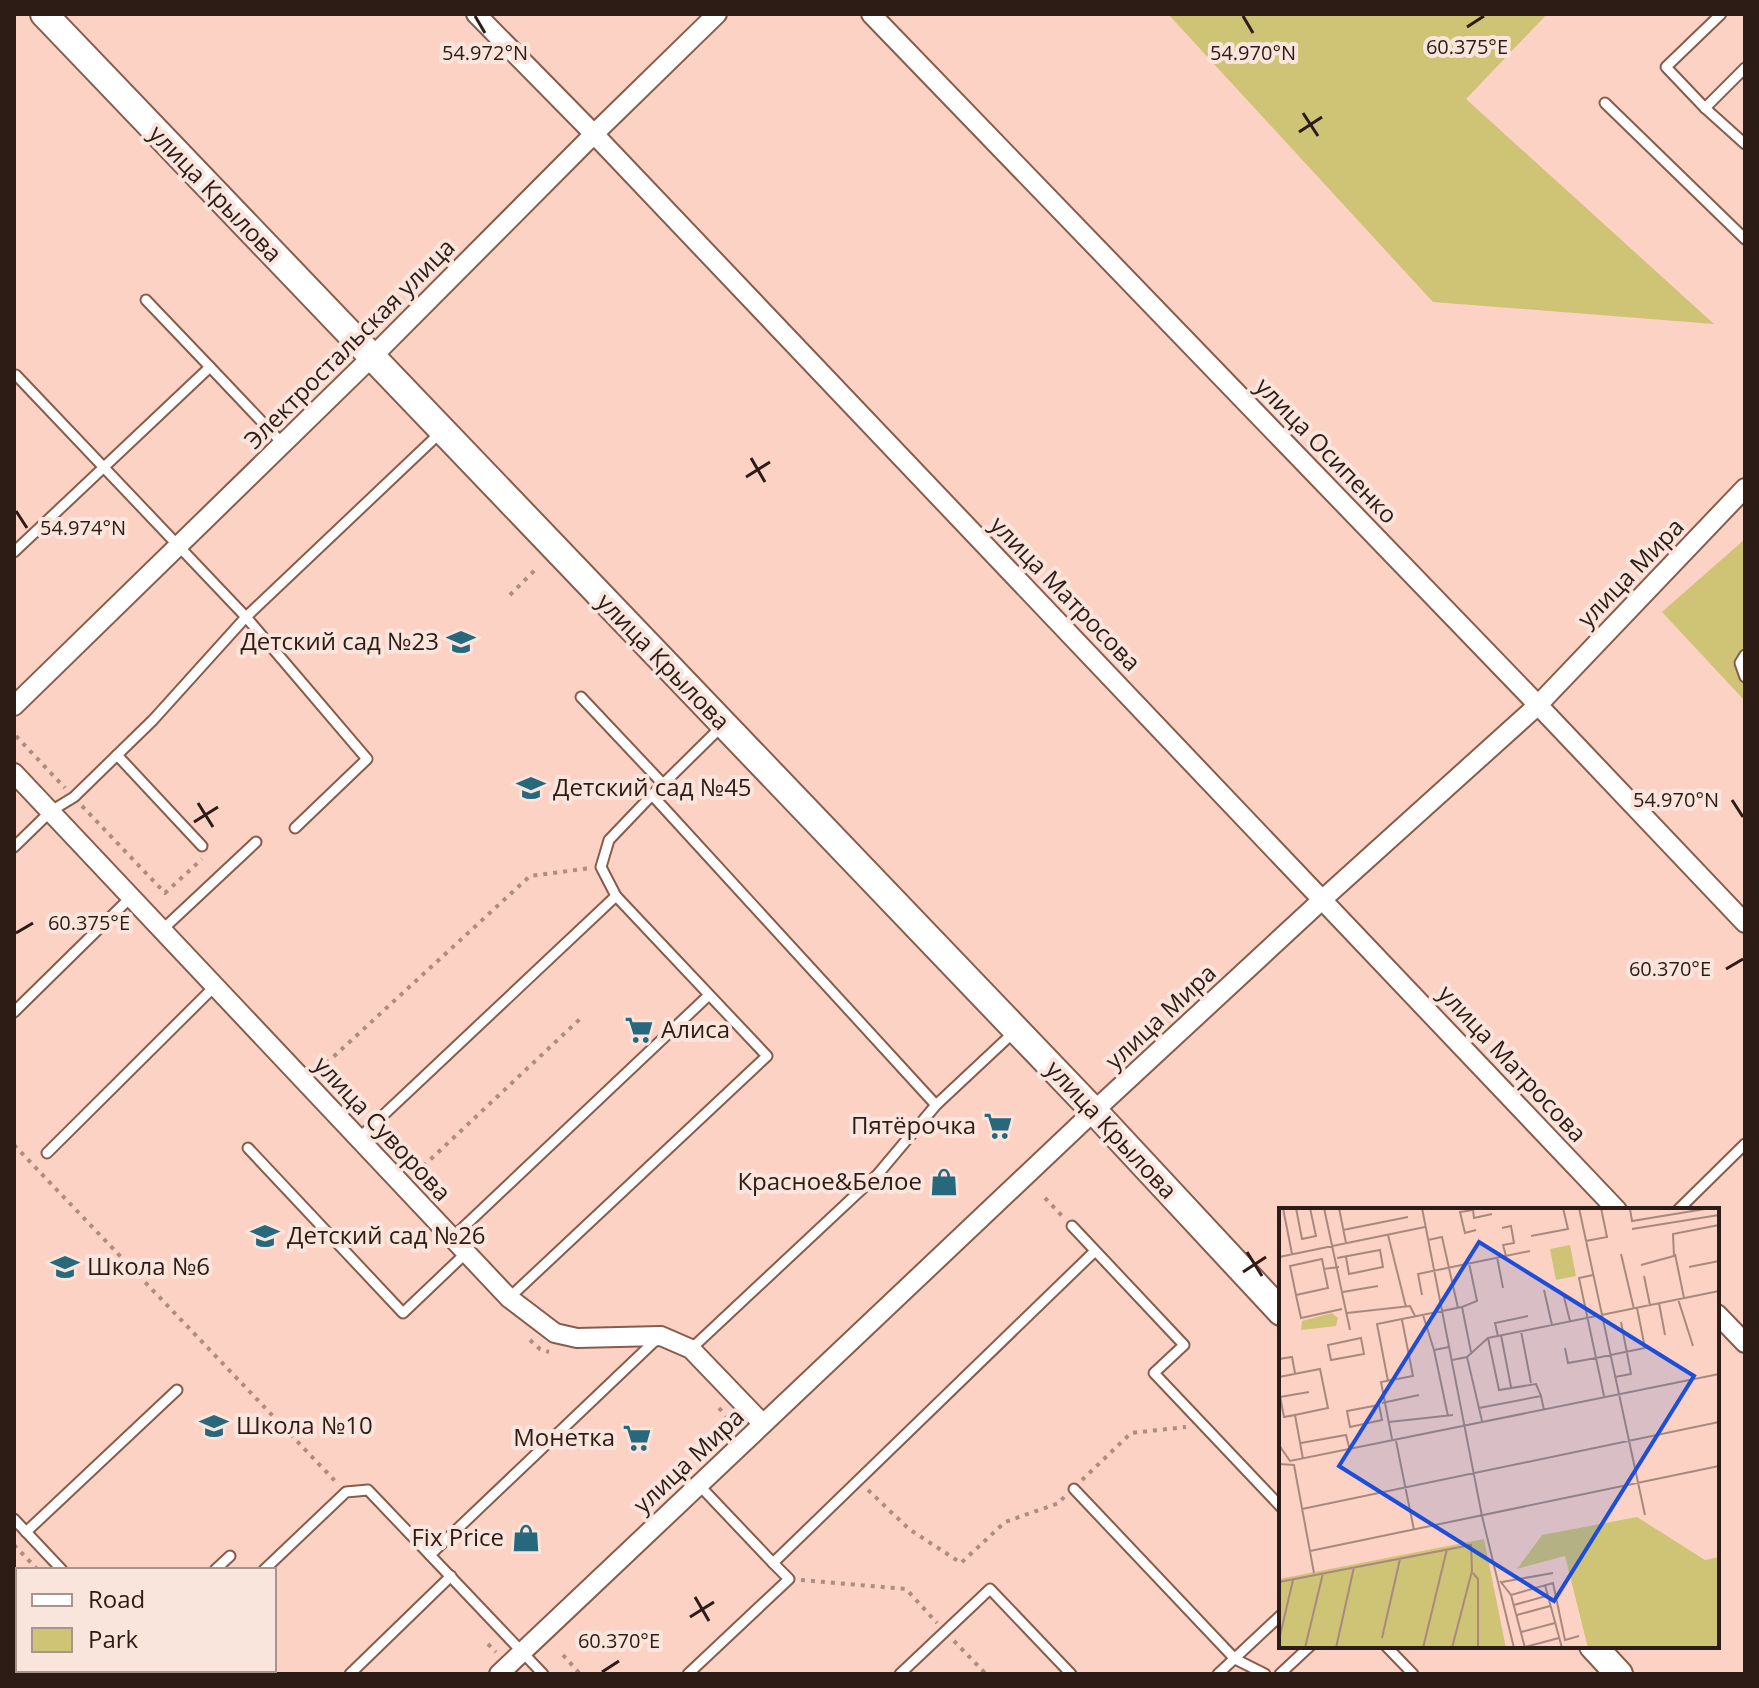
<svg xmlns="http://www.w3.org/2000/svg" width="1759" height="1688" viewBox="0 0 1759 1688" font-family="'Open Sans',sans-serif">
  <rect width="100%" height="100%" fill="#fbd2c4"/>
  <!-- green -->
  <g fill="#cfc376">
    <path d="M1168,14H1547L1466,99L1714,324L1433,302Z"/>
    <path d="M1745,539V701L1662,612Z"/>
  </g>
  <g fill="none" stroke-linecap="round" stroke-linejoin="round">
    <defs>
      <g id="service">
        <path d="M1721,14L1666,67L1705,108L1745,144"/>
        <path d="M1605,103L1745,239"/>
        <path d="M1705,108L1745,68"/>
        <path d="M146,300L210,367"/>
        <path d="M14,377L16,375L246,617L440,433"/>
        <path d="M14,552L210,367L283,444"/>
        <path d="M1745,655L1740,663L1745,677"/>
        <path d="M581,697L663,784"/>
        <path d="M723,725L652,795L936,1105"/>
        <path d="M117,755L202,846"/>
        <path d="M14,847L51,811L74,797L153,720L246,617L367,759L295,828"/>
        <path d="M162,930L256,842"/>
        <path d="M14,1012L131,897"/>
        <path d="M359,1138L616,896"/>
        <path d="M248,1148L403,1313L466,1253"/>
        <path d="M47,1153L215,986"/>
        <path d="M1678,1210L1745,1144"/>
        <path d="M1072,1226L1184,1345L1154,1373L1281,1507"/>
        <path d="M452,1238L709,995"/>
        <path d="M509,1298L767,1056L616,896L601,867L609,840L652,795"/>
        <path d="M691,1349L878,1174L936,1105L1014,1032"/>
        <path d="M699,1485L773,1563L1095,1251"/>
        <path d="M1074,1489L1235,1659L1265,1674"/>
        <path d="M14,1519L62,1570"/>
        <path d="M26,1532L177,1390"/>
        <path d="M215,1570L230,1556"/>
        <path d="M264,1570L346,1492L368,1490L430,1555"/>
        <path d="M1386,1646L1413,1674"/>
        <path d="M156,1670L160,1674"/>
        <path d="M350,1674L451,1576"/>
        <path d="M543,1674L430,1555L659,1337"/>
        <path d="M688,1674L789,1579L773,1563"/>
        <path d="M900,1674L990,1589L1071,1674"/>
        <path d="M1218,1674L1281,1615"/>
        <path d="M1280,1674L1310,1646"/>
      </g>
      <g id="minor">
        <path d="M476,14L594,134L1617,1210"/>
        <path d="M871,14L1538,705L1745,923"/>
        <path d="M14,706L379,350L594,134L717,14"/>
        <path d="M14,773L509,1298L555,1333L577,1338L661,1336L691,1349L763,1424"/>
        <path d="M1717,1314L1745,1343"/>
        <path d="M499,1674L1094,1111L1323,899L1538,705L1745,488"/>
      </g>
      <g id="secondary">
        <path d="M44,14L1094,1111L1281,1312"/>
        <path d="M1593,1646L1619,1674"/>
      </g>
    </defs>
    <!-- service casing -->
    <use href="#service" stroke="#885c4c" stroke-width="13"/>
    <!-- minor casing -->
    <use href="#minor" stroke="#885c4c" stroke-width="22"/>
    <!-- secondary casing -->
    <use href="#secondary" stroke="#885c4c" stroke-width="30"/>
    <!-- path -->
    <g stroke="#ad8d82" stroke-width="4" stroke-dasharray="4 6" stroke-linecap="butt">
      <path d="M510,595L536,569"/>
      <path d="M16,736L65,788"/>
      <path d="M82,806L165,893L202,859"/>
      <path d="M319,1070L530,876L591,868"/>
      <path d="M14,1145L336,1482"/>
      <path d="M416,1173L581,1018"/>
      <path d="M1045,1198L1065,1219"/>
      <path d="M530,1340L540,1349L549,1352"/>
      <path d="M719,1408L728,1418"/>
      <path d="M1082,1480L1131,1433L1186,1427"/>
      <path d="M868,1490L909,1529L961,1563L1005,1522L1059,1503L1064,1497"/>
      <path d="M14,1545L38,1570"/>
      <path d="M801,1580L906,1589L937,1623"/>
      <path d="M954,1641L986,1674"/>
      <path d="M488,1644L496,1652"/>
      <path d="M563,1655L580,1674"/>
      <path d="M133,1670L137,1674"/>
    </g>
    <!-- service -->
    <use href="#service" stroke="#fff" stroke-width="9"/>
    <!-- minor -->
    <use href="#minor" stroke="#fff" stroke-width="18"/>
    <!-- secondary -->
    <use href="#secondary" stroke="#fff" stroke-width="26"/>
  </g>
  <!-- ticks -->
  <path fill="none" stroke="#2d1b15" stroke-width="3" d="M475,16L485,33M1243,16L1253,33M1467,27L1484,16M1303,113L1318,136M1299,132L1322,117M751,458L765,482M746,477L770,462M16,511L27,528M1732,800L1743,817M198,803L213,827M194,822L218,807M16,933L33,923M1726,969L1743,959M1247,1252L1262,1276M1243,1272L1266,1257M695,1597L709,1621M690,1617L714,1602M602,1672L619,1661"/>
  <!-- icons -->
  <defs>
    <symbol id="school-bare" viewBox="-9 -9 18 18"><path d="M0-5L7-2L0 1L-7-2ZM-4 1L0 2.5L4 1V4Q0 6-4 4Z" fill="#27687c" stroke="#fae5dd" stroke-width="2.5" paint-order="stroke"/></symbol>
    <symbol id="supermarket-bare" viewBox="-9 -9 18 18"><path d="M-6-5.5h2.5l.6 2H6L4.5 2H-2.5L-4.4-4H-6ZM-1.5 3.2a1.3 1.3 0 1 0 .1 0ZM3 3.2a1.3 1.3 0 1 0 .1 0Z" fill="#27687c" stroke="#fae5dd" stroke-width="2.5" paint-order="stroke"/></symbol>
    <symbol id="shop-bare" viewBox="-9 -9 18 18"><path d="M-5-2.5h2.3a2.7 3.5 0 0 1 5.4 0H5L5.5 6h-11ZM-1.5-2.5h3a1.5 2.3 0 0 0-3 0Z" fill="#27687c" stroke="#fae5dd" stroke-width="2.5" paint-order="stroke"/></symbol>
  </defs>
  <g fill-rule="evenodd">
    <use href="#school-bare" x="441" y="622" width="40" height="40"/>
    <use href="#school-bare" x="511" y="768" width="40" height="40"/>
    <use href="#supermarket-bare" x="619" y="1010" width="40" height="40"/>
    <use href="#supermarket-bare" x="978" y="1106" width="40" height="40"/>
    <use href="#shop-bare" x="924" y="1162" width="40" height="40"/>
    <use href="#school-bare" x="245" y="1216" width="40" height="40"/>
    <use href="#school-bare" x="45" y="1247" width="40" height="40"/>
    <use href="#school-bare" x="194" y="1406" width="40" height="40"/>
    <use href="#supermarket-bare" x="617" y="1418" width="40" height="40"/>
    <use href="#shop-bare" x="506" y="1518" width="40" height="40"/>
  </g>
  <g text-anchor="middle" stroke-width="8" stroke-linejoin="round" paint-order="stroke">
    <!-- street labels -->
    <g font-size="24" fill="#2d1b15" stroke="#fae5dd">
      <text transform="translate(215 194) rotate(46)" y="8">улица Крылова</text>
      <text transform="translate(350 344) rotate(-45)" y="8">Электростальская улица</text>
      <text transform="translate(1326 451) rotate(46)" y="8">улица Осипенко</text>
      <text transform="translate(1631 573) rotate(-46)" y="8">улица Мира</text>
      <text transform="translate(1065 594) rotate(46)" y="8">улица Матросова</text>
      <text transform="translate(663 662) rotate(46)" y="8">улица Крылова</text>
      <text transform="translate(1161 1017) rotate(-43)" y="8">улица Мира</text>
      <text transform="translate(1512 1064) rotate(47)" y="8">улица Матросова</text>
      <text transform="translate(382 1129) rotate(47)" y="8">улица Суворова</text>
      <text transform="translate(1111 1130) rotate(47)" y="8">улица Крылова</text>
      <text transform="translate(689 1461) rotate(-43)" y="8">улица Мира</text>
    </g>
    <!-- poi labels -->
    <g font-size="24" fill="#2d1b15" stroke="#fae5dd" text-anchor="end">
      <text x="439" y="650">Детский сад №23</text>
      <text x="553" y="796" text-anchor="start">Детский сад №45</text>
      <text x="661" y="1038" text-anchor="start">Алиса</text>
      <text x="976" y="1134">Пятёрочка</text>
      <text x="922" y="1190">Красное&amp;Белое</text>
      <text x="287" y="1244" text-anchor="start">Детский сад №26</text>
      <text x="87" y="1275" text-anchor="start">Школа №6</text>
      <text x="236" y="1434" text-anchor="start">Школа №10</text>
      <text x="615" y="1446">Монетка</text>
      <text x="504" y="1546">Fix Price</text>
    </g>
  </g>
  <!-- overview -->
  <g transform="translate(1279 1208)">
    <rect width="440" height="440" fill="#fbd2c4"/>
    <path d="M291,37L297,68L277,72L271,41ZM53,105L59,110L57,118L22,122L23,113ZM358,309L426,352L440,349V440H309L286,348L238,361L263,327ZM205,331L227,440H0V371Z" fill="#cfc376"/>
    <path fill="none" stroke="#a9897e" stroke-width="2" d="M4,0L13,46M17,0L23,31L37,28L31,0M45,0L71,122M60,0L67,35M143,0L203,308L235,440M300,0L366,307M374,0L351,1L353,13L432,0M194,2L181,4L186,25L197,22M194,2L195,10L213,6M223,20L232,18L235,35L224,37L227,48M353,21L440,7M64,22L129,9M109,27L127,99M252,28L289,21L284,0M149,32L163,29L179,100M307,33L328,29L322,0M342,46L355,101M396,46L405,90M0,49L146,19M218,49L224,80M58,50L101,42L104,59L70,66L67,49M362,57L395,48L394,26L440,17M410,59L440,53M45,61L49,80L17,87L11,58L43,51L45,61L60,59M365,68L371,97M265,82L273,117M64,84L99,78M284,85L291,113M17,87L22,110L63,101M143,87L139,66L251,43M399,91L414,138M380,95L386,127M183,99L198,93L190,55M68,105L131,98L136,108M144,107L155,142M242,123L252,175M222,127L232,179M219,128L216,115L249,108M82,130L85,146L52,152L49,137ZM209,130L220,182L257,176L262,188M286,140L289,155L317,150L300,70L314,67M188,149L203,213M0,151L13,149L16,165M173,152L188,149L209,130L440,83M0,169L41,161L49,200L16,207M336,169L352,166L342,114M109,173L98,116L183,99L192,144M0,183L5,209L16,207L24,251M325,188L317,150L366,140L358,100M1,189L30,184M103,195L140,187M100,197L103,212L71,219L68,203ZM200,200L262,188L265,202M169,208L155,142L170,139M110,214L174,207M113,231L102,174L134,168L123,112M117,233L135,322M22,235L67,227L70,239M0,237L11,253L440,166M0,256L15,257L35,365M23,301L440,214M31,343L440,258M194,365L199,371V440M221,373L232,387L246,440M0,374L192,337L193,363L173,440M223,374L274,365M266,377L283,440M232,387L274,375L286,432L300,428M235,397L267,388M238,407L271,398M242,424L276,415M103,430L121,351M0,432L14,372M246,439L280,430M26,440L44,365M57,440L75,359M144,440L168,341"/>
    <path fill="#1d4ed8" fill-opacity="0.15" stroke="#1d4ed8" stroke-width="4" d="M200,34L415,168L275,393L60,258Z"/>
    <rect width="440" height="440" fill="none" stroke="#2d1b15" stroke-width="4"/>
  </g>
  <g font-size="20" text-anchor="middle" fill="#2d1b15" stroke="#fae5dd" stroke-width="8" stroke-linejoin="round" paint-order="stroke">
    <text x="1467" y="54">60.375°E</text>
    <text x="485" y="60">54.972°N</text>
    <text x="1253" y="60">54.970°N</text>
    <text x="83" y="535">54.974°N</text>
    <text x="1676" y="807">54.970°N</text>
    <text x="89" y="930">60.375°E</text>
    <text x="1670" y="976">60.370°E</text>
    <text x="619" y="1648">60.370°E</text>
  </g>
  <!-- border -->
  <rect width="1759" height="1688" fill="none" stroke="#2d1b15" stroke-width="32"/>
  <!-- legend -->
  <rect x="16" y="1568" width="260" height="104" fill="#fae5dd" stroke="#a8948d" stroke-width="2"/>
  <rect x="32" y="1594" width="40" height="12" fill="#ffffff" stroke="#a8948d" stroke-width="2"/>
  <text x="88" y="1608" font-size="24" fill="#2d1b15">Road</text>
  <rect x="32" y="1628" width="40" height="24" fill="#cfc376" stroke="#a8948d" stroke-width="2"/>
  <text x="88" y="1648" font-size="24" fill="#2d1b15">Park</text>
</svg>
